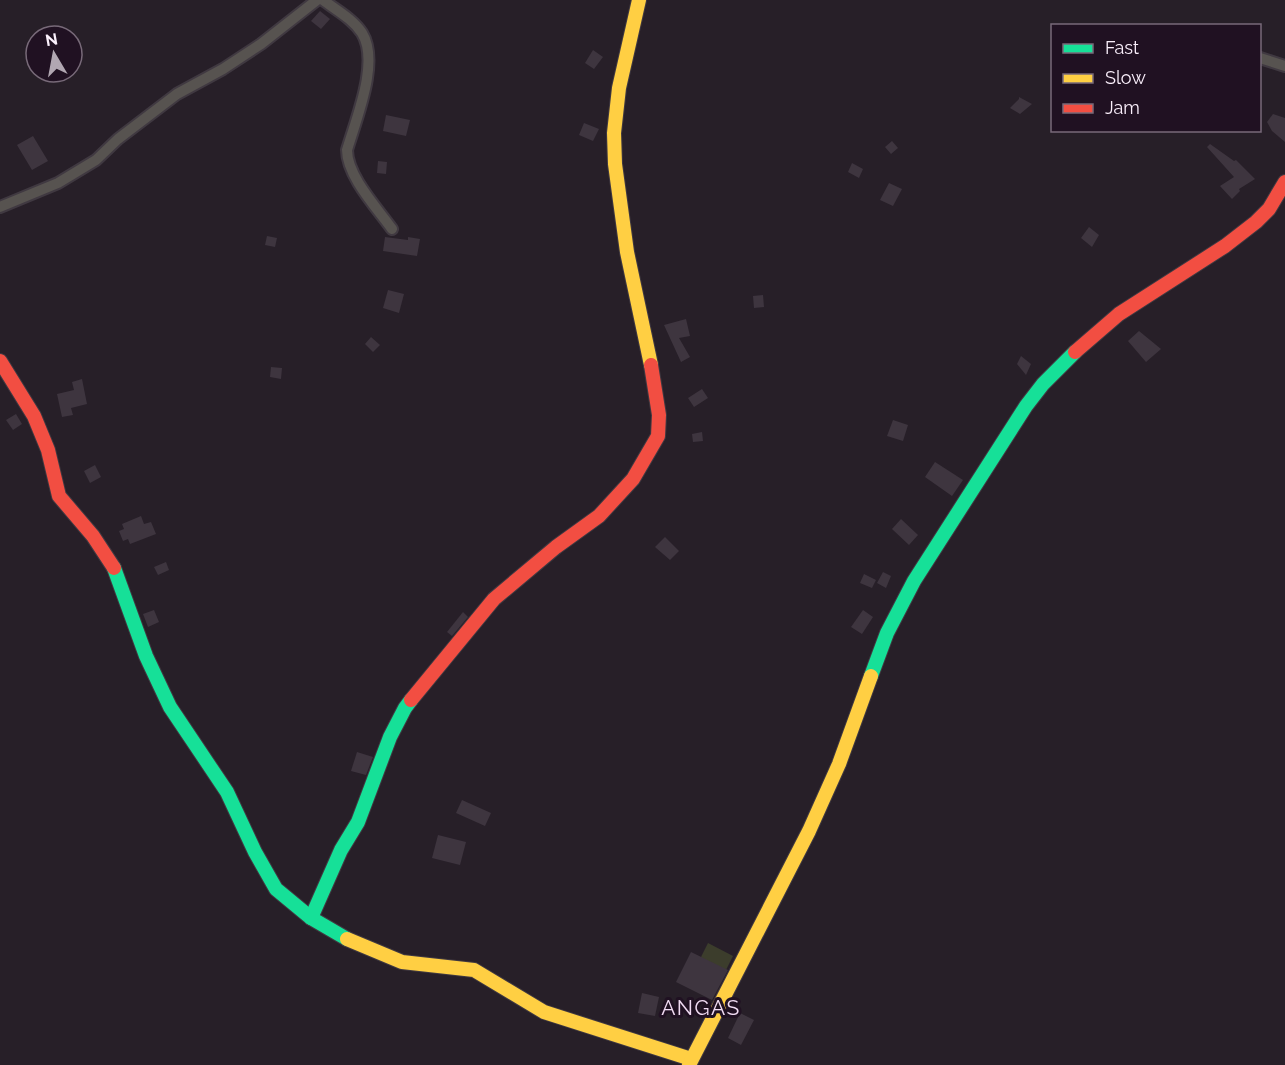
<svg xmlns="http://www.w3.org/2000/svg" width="1285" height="1065" viewBox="0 0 1285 1065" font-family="Raleway,sans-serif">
  <rect width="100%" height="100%" fill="#271f28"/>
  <!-- pitch -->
  <path fill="#3c3d2c" d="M708,943L733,956L713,996L688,983Z"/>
  <!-- building -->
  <g fill="#3e353f">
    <path d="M320,11L330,19L321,29L311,21Z"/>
    <path d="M593,50L603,57L594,69L585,63Z"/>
    <path d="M1019,97L1032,104L1020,114L1010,108L1019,99Z"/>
    <path d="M1273,114L1285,118V142L1272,131L1267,122Z"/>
    <path d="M386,115L410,120L406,136L383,131Z"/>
    <path d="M584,123L599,129L593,141L579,135Z"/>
    <path d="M33,136L48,161L32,170L17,145Z"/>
    <path d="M892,141L898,148L891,154L885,147Z"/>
    <path d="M1210,144L1234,161L1236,160L1255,179L1239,189L1240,191L1232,199L1220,186L1234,177L1207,147Z"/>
    <path d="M378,161L387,162L386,174L377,173Z"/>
    <path d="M852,163L863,169L859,178L848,172Z"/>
    <path d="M889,183L902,189L893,206L880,200Z"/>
    <path d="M1089,227L1099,235L1092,247L1081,238Z"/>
    <path d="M267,236L277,238L275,247L265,245Z"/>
    <path d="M385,237L408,240V237L420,239L417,256L383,251Z"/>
    <path d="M388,290L404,294L399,313L383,308Z"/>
    <path d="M763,295L764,307L754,308L753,296Z"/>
    <path d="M686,319L690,336L679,338L690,357L681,362L664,325Z"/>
    <path d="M1139,331L1161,349L1146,362L1128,341Z"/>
    <path d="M371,337L380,345L373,352L365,344Z"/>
    <path d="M1021,356L1031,364L1026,375L1017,364Z"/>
    <path d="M271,367L282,368L281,379L270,377Z"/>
    <path d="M82,379L87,404L71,408L73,415L62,417L57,394L74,390L72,382Z"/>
    <path d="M702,389L708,398L694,407L688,398Z"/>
    <path d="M16,414L22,424L13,430L6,420Z"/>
    <path d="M893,420L908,425L903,441L887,436Z"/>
    <path d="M702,432L703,441L693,442L692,434Z"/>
    <path d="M935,462L963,480L952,496L925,477Z"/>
    <path d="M95,465L101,477L90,483L84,471Z"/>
    <path d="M141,516L144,524L151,522L156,534L130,544L128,539L123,541L119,531L124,529L122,524Z"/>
    <path d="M901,519L918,535L909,545L892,529Z"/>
    <path d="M665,537L679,551L670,560L655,547Z"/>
    <path d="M166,562L169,570L158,575L154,567Z"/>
    <path d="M883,572L891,576L886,588L877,583Z"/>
    <path d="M864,574L876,580L872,588L860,583Z"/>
    <path d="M154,610L159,622L148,627L143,614Z"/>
    <path d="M863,610L873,617L862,634L851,627Z"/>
    <path d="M463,612L468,617L452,636L447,632Z"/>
    <path d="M357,752L373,757L366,775L351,771Z"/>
    <path d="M462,800L491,813L485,826L456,813Z"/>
    <path d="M438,835L466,842L460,865L432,858Z"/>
    <path d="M691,952L728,970L712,1000L676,982Z"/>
    <path d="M642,993L659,997L655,1016L638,1013Z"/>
    <path d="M740,1013L754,1020L741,1045L728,1038Z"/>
  </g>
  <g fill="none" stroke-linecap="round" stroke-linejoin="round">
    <defs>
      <g id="street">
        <path d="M323,0C336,10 353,19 362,33C380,62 356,119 347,150C347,176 377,208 392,229"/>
        <path d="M1260,58L1285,66"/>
        <path d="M0,207L58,183L96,160L118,139L177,94L223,69L261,44L317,0"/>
      </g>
      <g id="fast">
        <path d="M114,568L146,656L170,707L227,792L255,852L276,889L311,918L347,939"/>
        <path d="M871,676L887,633L914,581L1026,406L1043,384L1075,352"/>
        <path d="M311,918L341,850L358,822L390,737L405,708L411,700"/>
      </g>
      <g id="slow">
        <path d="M639,0L619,88L614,133L615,164L627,252L651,365"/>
        <path d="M347,939L402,962L474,970L544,1012L691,1059"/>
        <path d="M689,1065L809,831L839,764L871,676"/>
      </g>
      <g id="jam">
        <path d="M1075,352L1119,314L1225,246L1256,222L1269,209L1285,182"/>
        <path d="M0,361L34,416L48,450L59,496L93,536L114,568"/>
        <path d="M411,700L494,599L556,547L599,516L633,479L658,436L659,415L651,365"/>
      </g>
    </defs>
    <!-- street casing -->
    <use href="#street" stroke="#403941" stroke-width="14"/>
    <!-- fast casing -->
    <use href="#fast" stroke="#403941" stroke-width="16"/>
    <!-- slow casing -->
    <use href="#slow" stroke="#403941" stroke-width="16"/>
    <!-- jam casing -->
    <use href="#jam" stroke="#403941" stroke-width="16"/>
    <!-- street -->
    <use href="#street" stroke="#575350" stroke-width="10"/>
    <!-- fast -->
    <use href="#fast" stroke="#16e098" stroke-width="14"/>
    <!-- slow -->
    <use href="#slow" stroke="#ffcf43" stroke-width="14"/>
    <!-- jam -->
    <use href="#jam" stroke="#f24e42" stroke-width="14"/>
  </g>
  <g text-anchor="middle" stroke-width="6" stroke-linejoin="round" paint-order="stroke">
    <!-- quarter labels -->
    <g font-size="21" letter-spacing="1.5" fill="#f0dbf2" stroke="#201122">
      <text x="701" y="1015">ANGAS</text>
    </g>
  </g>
  <!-- legend -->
  <rect x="1051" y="24" width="210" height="108" fill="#201122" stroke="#786a79" stroke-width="1.5"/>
  <rect x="1063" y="44" width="30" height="9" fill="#16e098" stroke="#786a79" stroke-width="1.5"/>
  <text x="1105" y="54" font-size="18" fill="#fbf0fc">Fast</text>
  <rect x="1063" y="74" width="30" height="9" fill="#ffcf43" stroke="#786a79" stroke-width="1.5"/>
  <text x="1105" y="84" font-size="18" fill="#fbf0fc">Slow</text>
  <rect x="1063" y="104" width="30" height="9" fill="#f24e42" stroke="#786a79" stroke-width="1.5"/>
  <text x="1105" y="114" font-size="18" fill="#fbf0fc">Jam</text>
  <!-- north arrow -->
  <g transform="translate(54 54) rotate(350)"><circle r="28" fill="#201122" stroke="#786a79" stroke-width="1.5"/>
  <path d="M0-4.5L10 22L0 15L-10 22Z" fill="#b1a7b2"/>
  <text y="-9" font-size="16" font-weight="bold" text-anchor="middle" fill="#fbf0fc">N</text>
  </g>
</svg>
